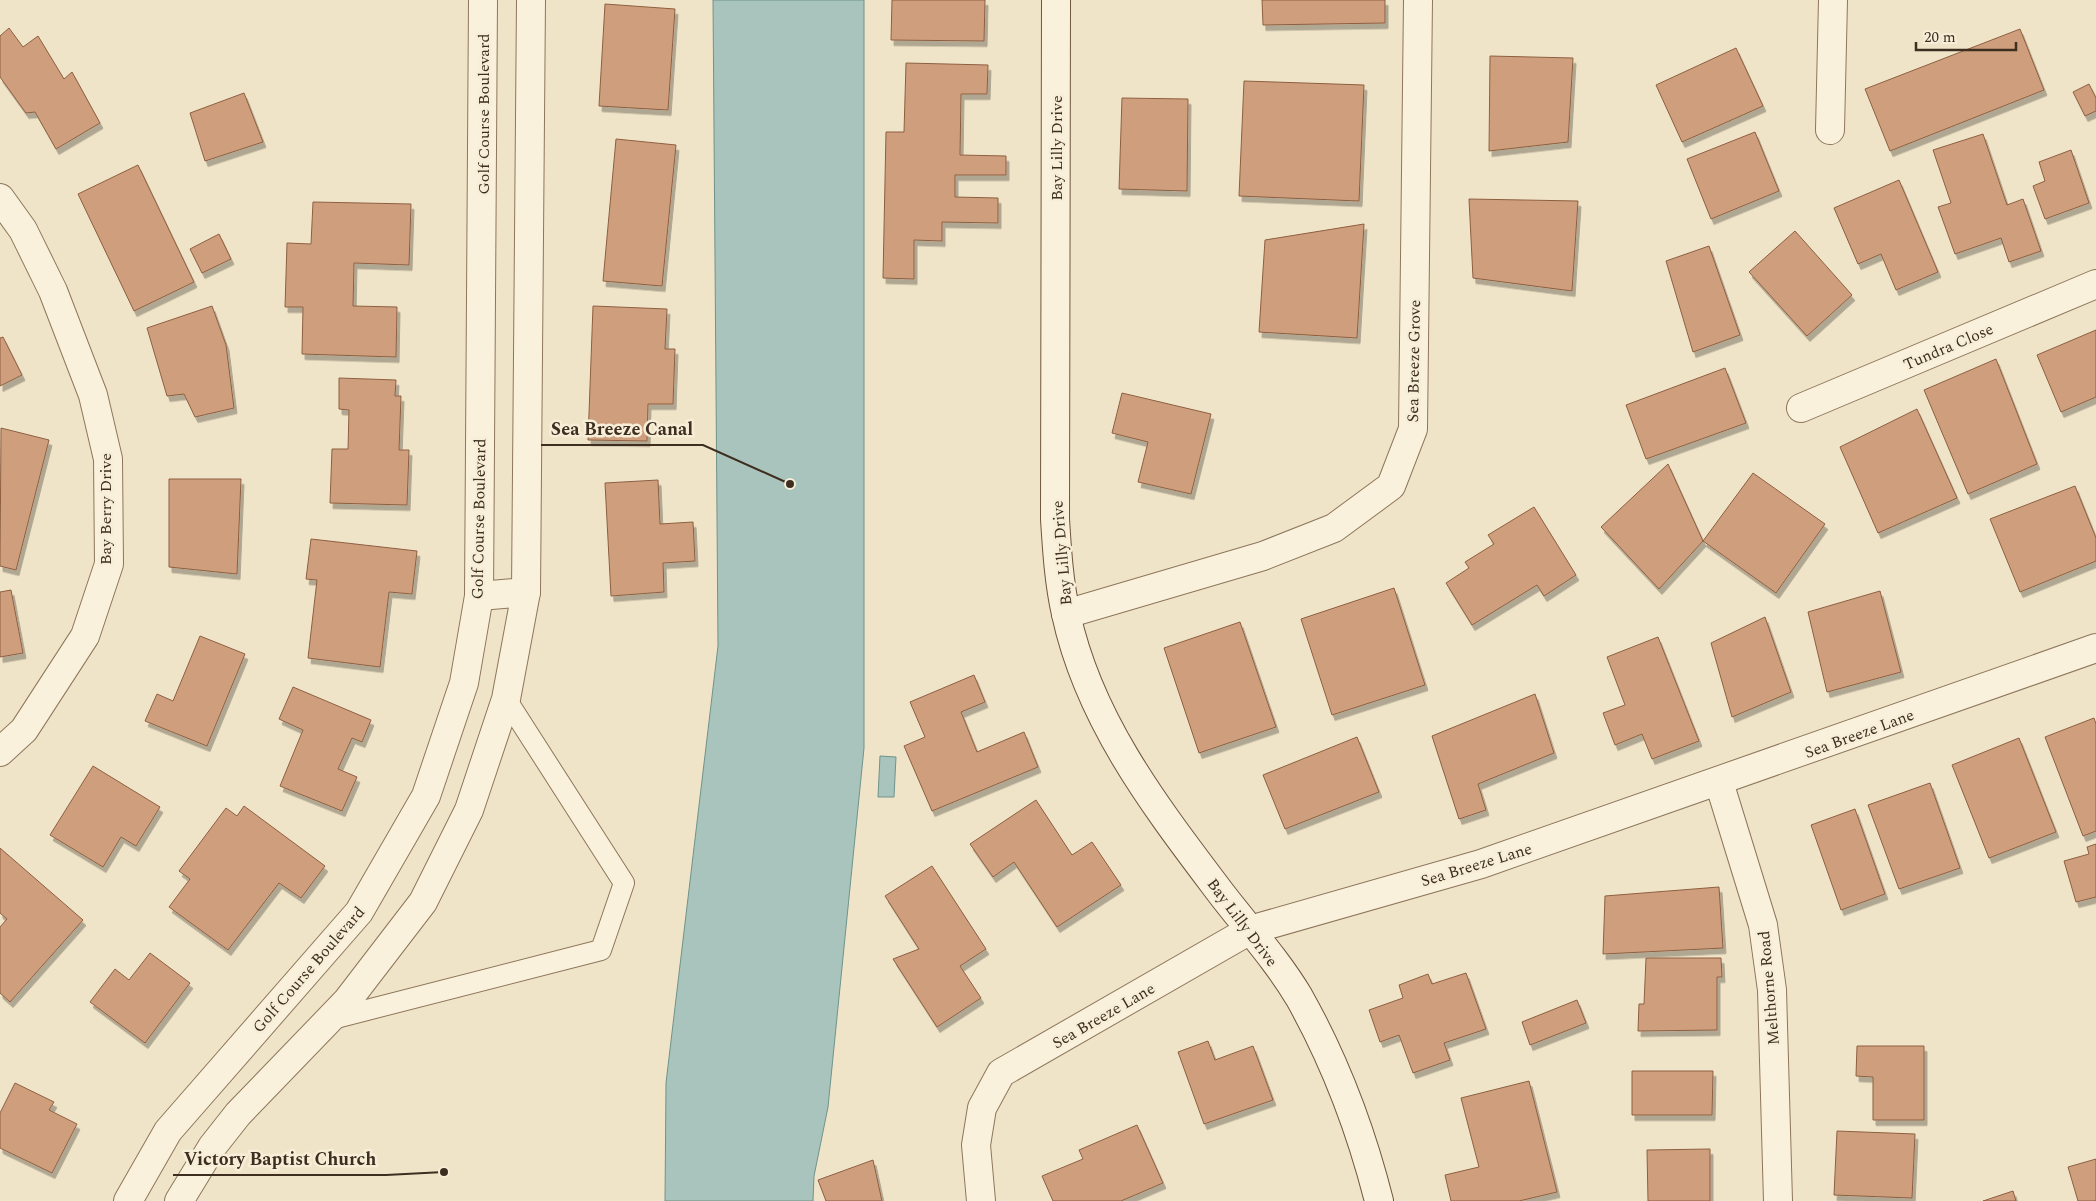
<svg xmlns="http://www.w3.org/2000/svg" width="2096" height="1201" viewBox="0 0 2096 1201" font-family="Spectral,serif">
  <defs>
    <filter id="shadow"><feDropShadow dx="3" dy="5.5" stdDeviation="0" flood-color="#0004"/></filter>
  </defs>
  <rect width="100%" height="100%" fill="#f0e4c8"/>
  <!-- water -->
  <g fill="#a9c4bc" stroke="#6f938a">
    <path d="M713,0H864V748L828,1107L814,1176L813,1201H665L666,1083L718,646Z"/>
    <path d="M880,756L896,757L894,797H878Z"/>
  </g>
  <!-- building -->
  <g fill="#cf9f7d" stroke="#8d5f41" filter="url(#shadow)">
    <path d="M892,0H985L984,41L891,40Z"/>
    <path d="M1262,0H1385V23L1263,25Z"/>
    <path d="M605,4L675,9L668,110L599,106Z"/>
    <path d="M9,28L23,47L38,36L64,79L72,72L100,123L56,149L35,112L26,113L0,77V36Z"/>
    <path d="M2020,29L2044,90L1890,151L1865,89Z"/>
    <path d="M1736,48L1763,106L1682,142L1656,85Z"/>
    <path d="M1490,56L1573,58L1568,142L1489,151Z"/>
    <path d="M906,63L988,65L987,94H961L960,155L1006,156V175H955V197L998,198V223L942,222V241L914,240V279L883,278L886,132H904Z"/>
    <path d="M1244,81L1364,85L1359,201L1239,196Z"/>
    <path d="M2089,84L2096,98V111L2085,116L2073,92Z"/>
    <path d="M244,93L263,142L205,161L190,113Z"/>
    <path d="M1122,98L1188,99L1187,191L1119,189Z"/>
    <path d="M1755,132L1779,191L1711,219L1687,159Z"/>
    <path d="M1983,134L2007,205L2023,199L2041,251L2009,262L2001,238L1955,254L1938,207L1951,203L1933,150Z"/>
    <path d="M616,139L676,145L662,286L603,281Z"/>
    <path d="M2071,150L2089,203L2045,219L2033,186L2045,181L2039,162Z"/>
    <path d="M138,165L194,282L134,311L78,194Z"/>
    <path d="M1899,180L1938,272L1896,290L1881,254L1858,264L1834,208Z"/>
    <path d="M1469,199L1578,201L1572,291L1473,278Z"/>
    <path d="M313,202L411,204L409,265L354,263L353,306L397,307L396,357L302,354L303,307H285L287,243L311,244Z"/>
    <path d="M1364,224L1357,338L1259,332L1265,240Z"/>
    <path d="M1795,231L1852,295L1807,336L1749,272Z"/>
    <path d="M219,234L231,259L202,273L190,249Z"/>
    <path d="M1709,246L1740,335L1693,352L1666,261Z"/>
    <path d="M212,306L226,345L234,408L195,417L184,394L167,396L147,328Z"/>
    <path d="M593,306L667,309L665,349H675L673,404H648L647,441L588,440Z"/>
    <path d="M2096,330V397L2061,412L2037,355Z"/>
    <path d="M3,337L22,375L0,386V338Z"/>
    <path d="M1996,359L2037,464L1968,494L1924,390Z"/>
    <path d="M1725,368L1746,423L1646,459L1626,405Z"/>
    <path d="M339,378L396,380L395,396H401L399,450H409L407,505L330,503L332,449H348L349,410L339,409Z"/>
    <path d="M1122,393L1211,414L1191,494L1138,482L1148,442L1112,433Z"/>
    <path d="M1917,409L1957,498L1878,533L1840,447Z"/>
    <path d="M1,428L49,440L16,570L0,566Z"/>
    <path d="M1668,464L1703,541L1659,589L1601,527Z"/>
    <path d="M1753,473L1825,524L1776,593L1703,541Z"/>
    <path d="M169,479H241L237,574L169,567Z"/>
    <path d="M658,480L660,524L693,522L695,561L663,563L664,592L611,596L605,483Z"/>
    <path d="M2075,486L2096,538V561L2020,592L1990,519Z"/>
    <path d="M1534,507L1576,575L1544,596L1537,585L1472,625L1446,583L1469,568L1465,562L1494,544L1488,535Z"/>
    <path d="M311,539L417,551L412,594L389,592L380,667L308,658L317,580L306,579Z"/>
    <path d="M1394,588L1425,685L1332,715L1301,619Z"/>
    <path d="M11,590L23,653L0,657V592Z"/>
    <path d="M1880,591L1901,672L1827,692L1808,612Z"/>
    <path d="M1765,617L1791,692L1732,717L1711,643Z"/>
    <path d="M1240,622L1276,727L1199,753L1164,648Z"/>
    <path d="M200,636L245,654L207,746L145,721L157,694L173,701Z"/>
    <path d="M1658,637L1699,741L1652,759L1642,734L1615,745L1603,713L1625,705L1607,657Z"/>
    <path d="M974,675L985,702L961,712L977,752L1024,732L1038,767L932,811L904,746L925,737L910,702Z"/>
    <path d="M293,687L371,720L362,742L352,738L338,769L357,777L342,811L280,786L303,730L279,719Z"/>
    <path d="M1535,694L1554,753L1478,784L1486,810L1459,819L1432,736Z"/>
    <path d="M2094,718L2096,724V831L2083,836L2045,737Z"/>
    <path d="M1357,737L1379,792L1285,829L1263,775Z"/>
    <path d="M2019,738L2056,832L1989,858L1952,765Z"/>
    <path d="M93,766L160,807L136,846L121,837L103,867L50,835Z"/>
    <path d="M1930,783L1960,868L1899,889L1868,805Z"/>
    <path d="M1036,800L1072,855L1092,842L1121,885L1057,927L1014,862L993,877L970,844Z"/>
    <path d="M244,806L325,866L301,898L279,883L228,950L169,907L190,879L179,871L226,808L237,816Z"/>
    <path d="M1855,809L1885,894L1841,910L1811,825Z"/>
    <path d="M2096,844V897L2076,902L2064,861L2089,854L2087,847Z"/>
    <path d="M0,848L83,920L10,1002L0,993V927L7,919L0,913Z"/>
    <path d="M932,866L986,949L960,966L981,998L937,1027L893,959L919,949L885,896Z"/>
    <path d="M1719,887L1723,948L1603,954L1605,896Z"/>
    <path d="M150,953L190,983L145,1043L90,1002L115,969L129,980Z"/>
    <path d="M1646,958H1721L1722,977H1717V1030L1638,1031L1639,1004H1644Z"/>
    <path d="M1466,973L1486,1029L1444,1043L1450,1060L1413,1073L1399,1035L1380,1042L1369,1010L1403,998L1399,985L1428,974L1432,984Z"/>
    <path d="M1577,1000L1586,1023L1530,1045L1522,1022Z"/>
    <path d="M1208,1041L1215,1060L1253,1046L1273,1100L1204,1124L1178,1052Z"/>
    <path d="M1857,1046H1924V1120H1873V1077L1856,1076Z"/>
    <path d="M1632,1071H1713L1712,1115H1632Z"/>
    <path d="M1529,1081L1557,1192L1519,1201H1451L1445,1175L1479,1167L1461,1098Z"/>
    <path d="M15,1083L54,1102L49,1110L77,1124L52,1173L0,1148V1113Z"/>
    <path d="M1137,1125L1163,1183L1121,1201H1053L1042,1176L1083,1159L1079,1150Z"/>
    <path d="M1837,1131L1915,1134L1912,1198L1834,1195Z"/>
    <path d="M1710,1149V1201H1648L1647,1150Z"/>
    <path d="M2096,1159V1201H2078L2068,1167Z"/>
    <path d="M873,1160L882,1201H826L818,1180Z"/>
    <path d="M2013,1191L2016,1201H1983Z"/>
  </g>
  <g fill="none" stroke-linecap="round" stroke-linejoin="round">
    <defs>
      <path id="lane" d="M332,1019L601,950L624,883L506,699"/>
      <g id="street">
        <path d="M1830,130L1833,0"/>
        <path d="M0,198L23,230L53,291L93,395L108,459L109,564L85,636L24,730L0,752"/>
        <path d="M1801,408L2096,284"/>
        <path d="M479,596L526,592"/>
        <path d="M1066,614L1263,556L1334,528L1391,486L1413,429L1418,0"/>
        <path d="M1719,782L1763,925L1772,990L1778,1201"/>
        <path d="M128,1201L168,1131L359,912L426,796L464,683L479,596L483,0"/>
        <path d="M179,1201L212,1147L238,1114L347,1001L423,902L469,810L506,699L526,592L531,0"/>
        <path d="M981,1201L976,1145L982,1108L1001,1073L1250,930L1481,864L2096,648"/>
      </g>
      <path id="secondary" d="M1056,0L1055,519C1057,551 1059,583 1066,614C1089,721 1156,807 1220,892C1246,926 1277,960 1299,997C1335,1061 1361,1130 1379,1201"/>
    </defs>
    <!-- lane casing -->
    <use href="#lane" stroke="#8d765c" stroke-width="22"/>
    <!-- street casing -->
    <use href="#street" stroke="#8d765c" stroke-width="30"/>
    <!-- secondary casing -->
    <use href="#secondary" stroke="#6f573f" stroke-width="30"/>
    <!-- lane -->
    <use href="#lane" stroke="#faf1dc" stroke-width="20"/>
    <!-- street -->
    <use href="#street" stroke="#faf1dc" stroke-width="28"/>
    <!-- secondary -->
    <use href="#secondary" stroke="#faf1dc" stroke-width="28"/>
  </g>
  <g text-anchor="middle" stroke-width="5" stroke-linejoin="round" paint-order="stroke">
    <!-- street labels -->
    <g font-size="16" fill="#3d2e20" stroke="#f7eed8">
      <text transform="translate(483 114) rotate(-90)" y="6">Golf Course Boulevard</text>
      <text transform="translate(1056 148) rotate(-90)" y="6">Bay Lilly Drive</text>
      <text transform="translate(1948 346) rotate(-23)" y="6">Tundra Close</text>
      <text transform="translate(1413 361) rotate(-89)" y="6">Sea Breeze Grove</text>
      <text transform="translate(105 509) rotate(-90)" y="6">Bay Berry Drive</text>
      <text transform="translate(478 519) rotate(-89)" y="6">Golf Course Boulevard</text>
      <text transform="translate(1061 553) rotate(-95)" y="6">Bay Lilly Drive</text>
      <text transform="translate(1859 733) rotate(-20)" y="6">Sea Breeze Lane</text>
      <text transform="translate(1476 864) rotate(-17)" y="6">Sea Breeze Lane</text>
      <text transform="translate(1243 922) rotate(53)" y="6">Bay Lilly Drive</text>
      <text transform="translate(308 969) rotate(-49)" y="6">Golf Course Boulevard</text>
      <text transform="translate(1768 988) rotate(-95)" y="6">Melthorne Road</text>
      <text transform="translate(1103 1015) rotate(-30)" y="6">Sea Breeze Lane</text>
    </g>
  </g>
  <!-- callouts -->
  <path fill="none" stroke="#3d2e20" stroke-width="2" d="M790 484L703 445H541M444 1172L386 1175H173"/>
  <g fill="#3d2e20" stroke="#f7eed8" stroke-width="2">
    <circle cx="790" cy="484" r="5"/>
    <circle cx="444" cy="1172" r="5"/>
  </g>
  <g font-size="18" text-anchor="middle" font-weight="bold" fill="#3d2e20" stroke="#f7eed8" stroke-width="5" stroke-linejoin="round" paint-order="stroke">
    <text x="622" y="435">Sea Breeze Canal</text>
    <text x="280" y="1165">Victory Baptist Church</text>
  </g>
  <!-- scale -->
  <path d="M1916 42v8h100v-8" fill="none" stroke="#3d2e20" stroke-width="2.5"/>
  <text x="1924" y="42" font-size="15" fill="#3d2e20" stroke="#f7eed8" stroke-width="4" paint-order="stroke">20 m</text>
</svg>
